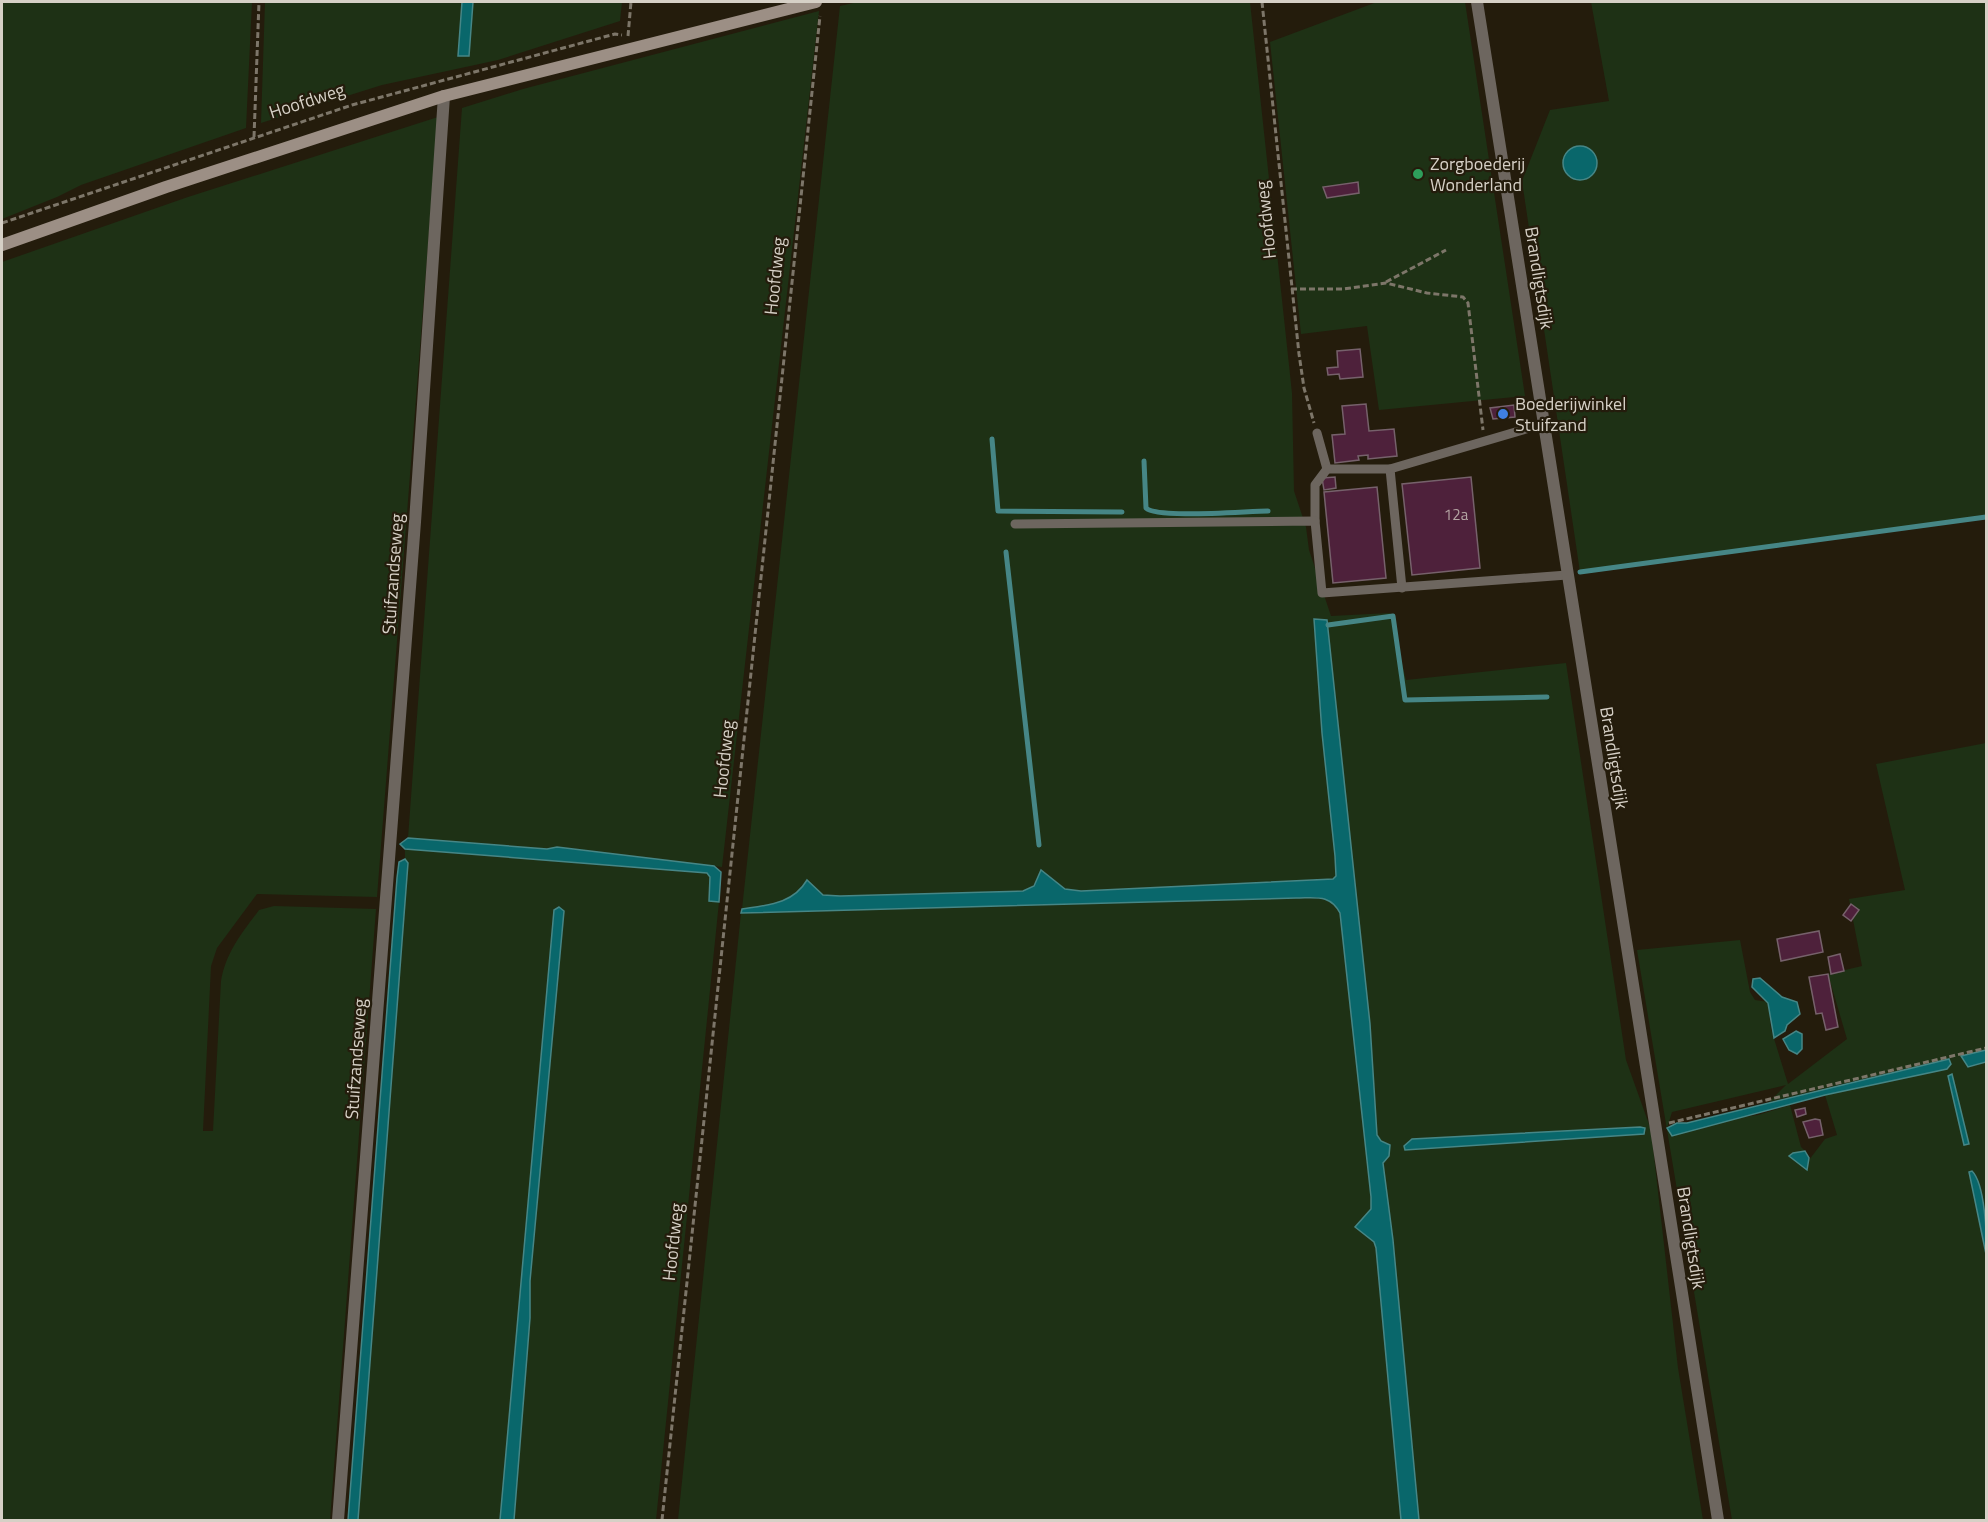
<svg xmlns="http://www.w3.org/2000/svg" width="1988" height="1522" viewBox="0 0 1988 1522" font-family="'Titillium Web',sans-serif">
  <rect width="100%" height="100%" fill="#241c0c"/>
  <!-- green -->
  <g fill="#1e3115" fill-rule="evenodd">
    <path d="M2,2H252L246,128L81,185L57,197L2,219Z"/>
    <path d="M265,2H462L458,56H469L473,2H622L620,21L498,60L382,85L261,123Z"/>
    <path d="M858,2H1250L1292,393L1294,491L1306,527L1309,550L1331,616L1390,613L1406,680L1566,663L1626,1060L1651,1130L1678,1368L1703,1520H1419L1393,1240L1383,1163L1389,1156L1377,1135L1370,1024L1354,877L1336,876L1333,879L1081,891L1065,889L1042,870L1033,886L1023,891L840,896L823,895L815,889C804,891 798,895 789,900C774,906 757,907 742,909L840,6ZM1315,619L1327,620L1352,856L1335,855L1322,733Z"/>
    <path d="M1377,2H1465L1525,396L1379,410L1367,326L1301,334L1270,42Z"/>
    <path d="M1591,2H1986V518L1580,572L1522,181L1550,110L1609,101Z"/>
    <path d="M819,11L722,867L557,847L547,849L408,838L462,108L523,89Z"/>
    <path d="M438,117L377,897L257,894L217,948L211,966L203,1131H213L221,981C226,952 242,933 259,910L274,906L376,909L330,1520H2V262L188,197Z"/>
    <path d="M1986,743V1050L1961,1056L1968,1067L1986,1062V1520H1732L1637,950L1740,940L1750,992L1755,1000L1768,1002L1771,1029L1788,1084L1847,1039L1828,974L1862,966L1849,899L1905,890L1876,764ZM1948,1059L1947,1069L1825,1095L1837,1135L1825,1139L1809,1160L1801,1151H1805L1801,1147L1790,1105L1758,1115L1667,1128L1672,1112L1786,1085L1769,1102Z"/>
    <path d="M405,849L707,873L710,877L709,901L719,902L656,1520H514L530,1318V1281L564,912L559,907L554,910L500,1520H358L408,863L405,859Z"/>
    <path d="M1296,898C1316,898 1330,894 1340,913L1371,1197V1209L1356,1227L1374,1242L1376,1248L1401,1520H678L741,913Z"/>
  </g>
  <!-- water -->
  <g fill="#09676b" stroke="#468686" stroke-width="1.5">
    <path d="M462,2H473L469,56H458Z"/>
    <circle cx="1580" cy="163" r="17"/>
    <path d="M1314,619L1327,620L1370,1024L1377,1135L1381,1141L1390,1145L1389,1156L1383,1163L1393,1240L1419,1520H1401L1376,1248L1374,1242L1355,1227L1371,1209V1197L1340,913C1330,894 1316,898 1296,898L741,913L742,909C768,905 793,904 807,880L823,895L840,896L1023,891L1034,886L1041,870L1065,889L1081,891L1333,879L1336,876L1335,856L1322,733Z"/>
    <path d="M408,838L547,849L557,847L714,866L721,872L719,902L709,901L710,877L707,873L405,849L400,844Z"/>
    <path d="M405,859L408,863L358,1520H348L397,878L399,862Z"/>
    <path d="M559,907L564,911L530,1281V1318L514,1520H500L554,910Z"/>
    <path d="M1760,978L1782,997L1797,1002L1800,1014L1787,1025L1785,1031L1774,1038L1768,1003L1752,987L1753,979Z"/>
    <path d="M1796,1031L1802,1034V1049L1797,1054L1789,1050L1783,1039Z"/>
    <path d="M1986,1050V1062L1968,1067L1961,1056Z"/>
    <path d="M1949,1059L1951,1064L1947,1069L1825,1095L1672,1136L1667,1128L1677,1123H1687Z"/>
    <path d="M1952,1074L1969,1144L1964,1145L1948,1076Z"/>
    <path d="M1640,1127L1645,1128L1644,1134L1405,1150L1404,1146L1412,1139Z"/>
    <path d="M1805,1151L1809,1158L1807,1170L1789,1156L1793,1153Z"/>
    <path d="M1972,1171C1985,1184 1987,1235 1986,1254L1969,1172Z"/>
  </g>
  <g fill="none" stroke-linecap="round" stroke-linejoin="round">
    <!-- stream -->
    <g stroke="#468686" stroke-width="5">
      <path d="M992,439L998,511L1122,512"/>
      <path d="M1144,461L1146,508C1157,519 1247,511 1268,511"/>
      <path d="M1006,552L1039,845"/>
      <path d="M1580,572L1986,517"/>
      <path d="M1328,625L1393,616L1405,700L1547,697"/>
    </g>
  </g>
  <!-- building -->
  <g fill="#4e213b" stroke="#76616b" stroke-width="1.5">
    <path d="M1358,182L1359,193L1327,198L1323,187Z"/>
    <path d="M1360,349L1363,377L1340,379L1339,374L1328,375L1327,368L1338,367L1337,351Z"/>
    <path d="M1366,404L1369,431L1394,429L1397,456L1368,459V455L1358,456L1359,460L1335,463L1332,435L1345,434L1342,406Z"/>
    <path d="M1514,405L1515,417L1493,419L1490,408Z"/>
    <path d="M1335,477L1336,488L1324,490L1322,478Z"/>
    <path d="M1471,477L1480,568L1412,575L1402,484Z"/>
    <path d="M1377,487L1386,578L1333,583L1324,492Z"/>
    <path d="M1851,904L1859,910L1851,921L1843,915Z"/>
    <path d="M1819,931L1823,952L1781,961L1777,939Z"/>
    <path d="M1840,954L1844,971L1831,974L1828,957Z"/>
    <path d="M1828,974L1838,1027L1826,1030L1822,1013L1816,1014L1809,977Z"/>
    <path d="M1805,1108L1806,1114L1797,1117L1795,1110Z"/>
    <path d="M1815,1119L1820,1120L1823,1135L1809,1138L1803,1122Z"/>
  </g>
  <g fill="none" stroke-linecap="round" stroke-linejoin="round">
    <!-- path -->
    <g stroke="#7d7669" stroke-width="3" stroke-dasharray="6 3" stroke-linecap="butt">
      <path d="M1262,2L1299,354L1304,388L1314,423"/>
      <path d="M628,36L631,2"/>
      <path d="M254,137L259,2"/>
      <path d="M2,223L352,105L615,34L622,35"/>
      <path d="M1386,282L1446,250"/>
      <path d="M1291,289H1343L1386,283L1427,293L1463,297L1468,303L1483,430"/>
      <path d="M1669,1123L1986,1048"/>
      <path d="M662,1520L820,16"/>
    </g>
    <!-- lane -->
    <g stroke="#6d665f" stroke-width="9">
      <path d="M1317,433L1327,469H1390L1402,588"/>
      <path d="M1390,469L1543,424"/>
      <path d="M1315,521V485L1327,469"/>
      <path d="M1015,524L1315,521L1322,593L1567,575"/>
    </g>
    <!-- street -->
    <g stroke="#6d665f" stroke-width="12">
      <path d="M1477,2L1718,1520"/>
      <path d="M338,1520L415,522L444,96"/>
    </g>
    <!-- secondary -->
    <path stroke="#9c8f85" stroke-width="12" d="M2,245L166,187L444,96L816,2"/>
  </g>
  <!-- markers -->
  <circle fill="#2e9e5b" stroke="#241c0c" stroke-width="2" cx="1418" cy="174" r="6"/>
  <circle fill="#3f7fe0" stroke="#241c0c" stroke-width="2" cx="1503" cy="414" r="6"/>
  <g text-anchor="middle" stroke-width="4.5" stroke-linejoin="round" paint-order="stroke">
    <!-- number labels -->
    <g font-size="15" fill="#b4a4a3">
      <text x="1456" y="520">12a</text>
    </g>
    <!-- street labels -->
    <g font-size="18" fill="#d6d0c6" stroke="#241c0c">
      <text transform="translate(307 101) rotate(-18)" y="6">Hoofdweg</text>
      <text transform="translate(1266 220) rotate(-96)" y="6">Hoofdweg</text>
      <text transform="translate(775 276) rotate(-84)" y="6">Hoofdweg</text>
      <text transform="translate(1539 278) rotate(81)" y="6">Brandligtsdijk</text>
      <text transform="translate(393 574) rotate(-86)" y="6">Stuifzandseweg</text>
      <text transform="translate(1614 758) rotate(81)" y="6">Brandligtsdijk</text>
      <text transform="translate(724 759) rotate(-84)" y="6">Hoofdweg</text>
      <text transform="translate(356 1059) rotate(-86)" y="6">Stuifzandseweg</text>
      <text transform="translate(1691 1238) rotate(81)" y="6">Brandligtsdijk</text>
      <text transform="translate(673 1242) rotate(-84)" y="6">Hoofdweg</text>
    </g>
    <!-- poi labels -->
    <g font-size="18" fill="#d6d0c6" stroke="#241c0c" text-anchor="start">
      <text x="1430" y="170">Zorgboederij<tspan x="1430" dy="21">Wonderland</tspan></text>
      <text x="1515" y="410">Boederijwinkel<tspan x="1515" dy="21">Stuifzand</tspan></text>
    </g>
  </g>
  <!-- border -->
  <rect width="1988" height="1522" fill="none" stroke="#d6d0c6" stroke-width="6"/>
</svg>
